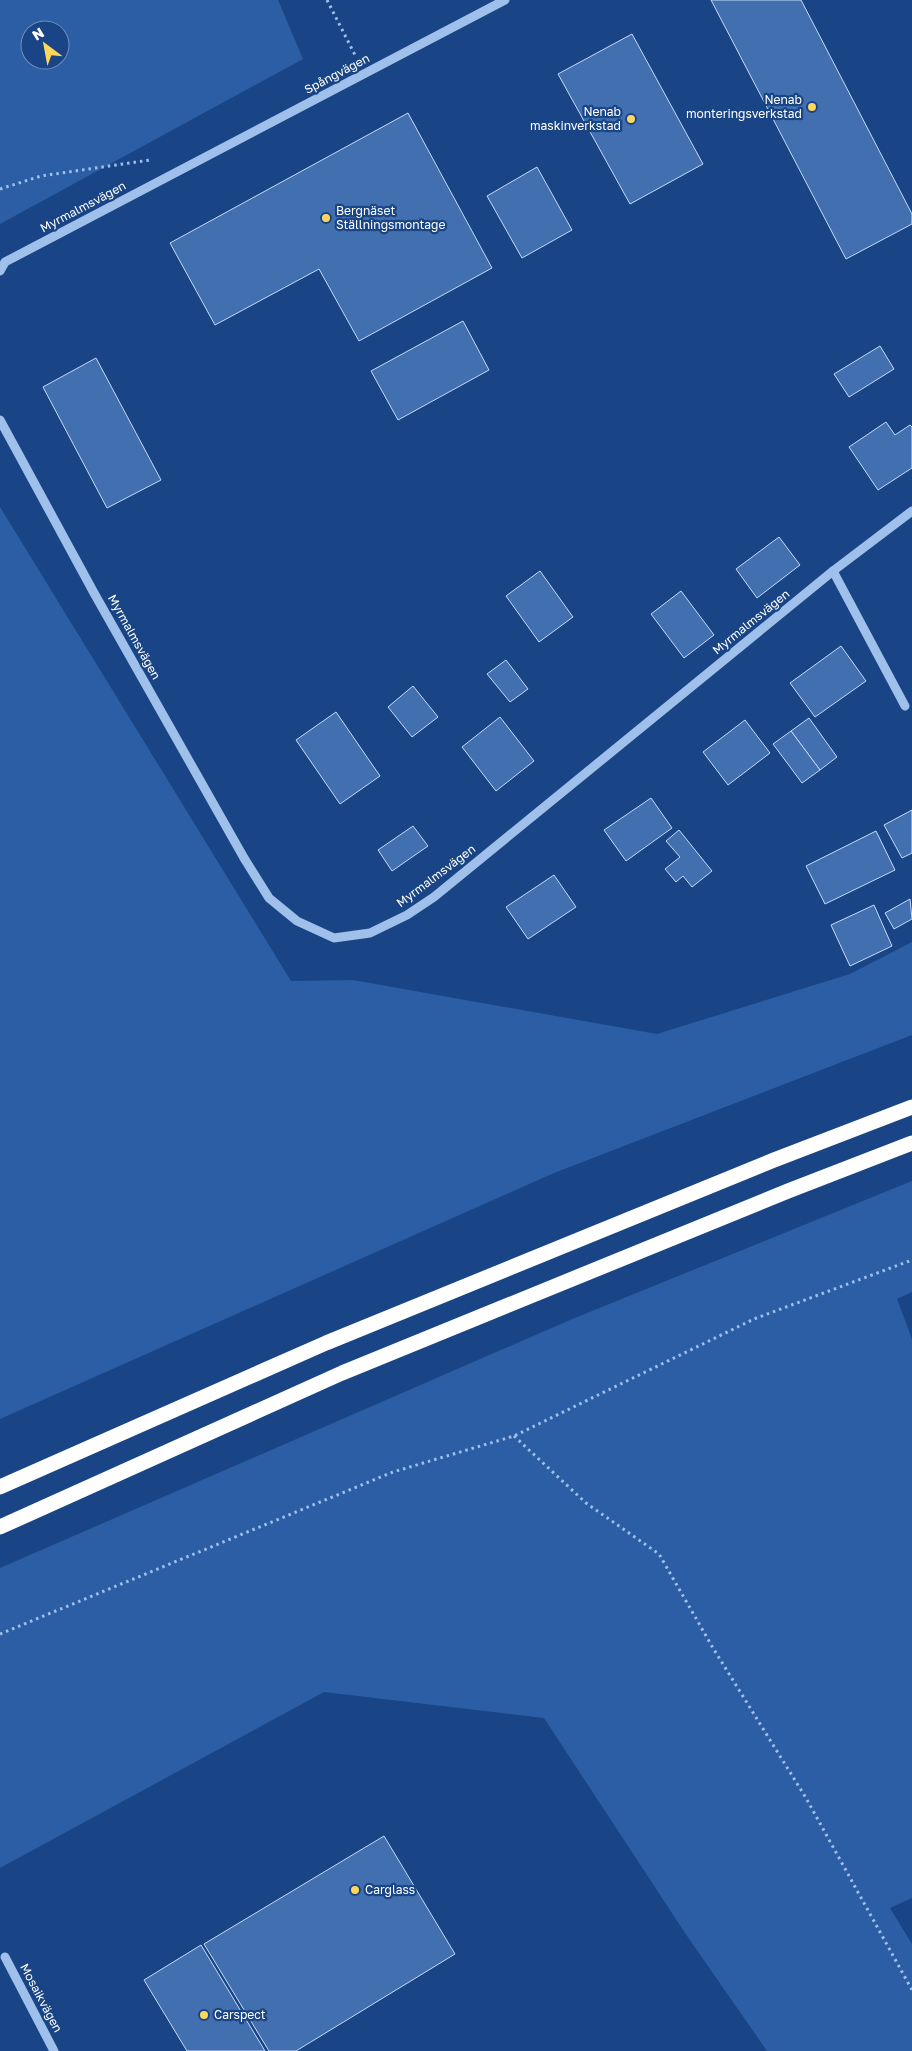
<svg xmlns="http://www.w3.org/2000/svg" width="912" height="2051" viewBox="0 0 912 2051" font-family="'Golos Text',sans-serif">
  <rect width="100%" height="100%" fill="#194586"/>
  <!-- green -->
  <g fill="#2c5ea5" fill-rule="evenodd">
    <path d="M0,0H278L303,59L0,224ZM30,30H60V60H30Z"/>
    <path d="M0,507L291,981L353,980L657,1034L850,974L912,942V1035L554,1173L0,1419Z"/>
    <path d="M912,1181V1292L897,1299L912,1339V1898L890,1908L912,1944V2051H767L685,1933L544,1718L324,1692L0,1868V1568L570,1320Z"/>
  </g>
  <!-- building -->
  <g fill="#426fb0" stroke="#c5dbf9">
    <path d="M711,0H801L912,214V224L846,259Z"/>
    <path d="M632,34L703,164L630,204L558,74Z"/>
    <path d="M408,113L492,268L359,341L319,269L215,325L170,243Z"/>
    <path d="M537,167L572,230L522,258L487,196Z"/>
    <path d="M463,321L489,370L398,420L371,371Z"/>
    <path d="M880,346L894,369L849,397L834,374Z"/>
    <path d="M96,358L161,480L107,508L43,387Z"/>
    <path d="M886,422L895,435L910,425L912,427V468L878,490L849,447Z"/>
    <path d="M779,537L800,565L757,598L736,569Z"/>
    <path d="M540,571L573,617L539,642L506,596Z"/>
    <path d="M681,591L714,635L684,658L651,614Z"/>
    <path d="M841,646L866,681L815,717L790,683Z"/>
    <path d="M506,660L528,689L510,702L487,674Z"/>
    <path d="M413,686L438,717L412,737L388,707Z"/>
    <path d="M336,712L380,776L340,804L296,740Z"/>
    <path d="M500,717L534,761L496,791L462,747Z"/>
    <path d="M809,718L837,757L820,770L791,731Z"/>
    <path d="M745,720L770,753L728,785L703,752Z"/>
    <path d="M791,731L820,770L802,783L773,744Z"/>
    <path d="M651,798L672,828L626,861L604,830Z"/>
    <path d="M912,810V853L902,858L884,825Z"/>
    <path d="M413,826L428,846L392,871L378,850Z"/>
    <path d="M679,830L712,871L692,887L683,876L676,882L665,869L680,857L666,841Z"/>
    <path d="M876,831L895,870L825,904L806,866Z"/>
    <path d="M554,875L576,907L528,939L506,907Z"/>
    <path d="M910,899L912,919L894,929L885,913Z"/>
    <path d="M874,905L892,946L850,966L831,925Z"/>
    <path d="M384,1836L455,1954L296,2051H269L204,1944Z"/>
    <path d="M201,1945L265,2051H187L144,1980Z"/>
  </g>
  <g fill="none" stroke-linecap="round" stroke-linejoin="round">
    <!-- path -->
    <g stroke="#a0c0ec" stroke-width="3" stroke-dasharray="2.5 4" stroke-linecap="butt">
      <path d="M327,0L355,55"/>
      <path d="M0,189L41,176L150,160"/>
      <path d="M514,1436L586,1503L659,1554L713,1648L806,1798L912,1990"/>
      <path d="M0,1634L393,1472L514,1436L754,1319L912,1260"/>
    </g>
    <!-- minor -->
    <g stroke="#a0c0ec" stroke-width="9">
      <path d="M0,271L5,262L505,0"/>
      <path d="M0,420L94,593L244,858L269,898L297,921L334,938L370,933L407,915L434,897L833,571L912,511"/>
      <path d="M833,571L905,706"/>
      <path d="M5,1957L54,2051"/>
    </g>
    <!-- highway -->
    <g stroke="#fff" stroke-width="15">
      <path d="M0,1487L326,1343L774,1160L912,1107"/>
      <path d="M0,1527L342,1373L788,1191L912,1143"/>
    </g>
  </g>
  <!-- markers -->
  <g fill="#ffd65c" stroke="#194586" stroke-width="2">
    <circle cx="812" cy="107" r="5"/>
    <circle cx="631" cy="119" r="5"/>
    <circle cx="326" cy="218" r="5"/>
    <circle cx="355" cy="1890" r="5"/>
    <circle cx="204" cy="2015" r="5"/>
  </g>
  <g text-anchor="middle" stroke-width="4.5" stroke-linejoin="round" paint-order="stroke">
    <!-- street labels -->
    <g font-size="12" fill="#fff" stroke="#194586">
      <text transform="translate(337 74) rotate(-28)" y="4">Spångvägen</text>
      <text transform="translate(83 207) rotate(-28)" y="4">Myrmalmsvägen</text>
      <text transform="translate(751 622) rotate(-39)" y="4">Myrmalmsvägen</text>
      <text transform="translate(134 637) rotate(61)" y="4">Myrmalmsvägen</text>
      <text transform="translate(436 876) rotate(-37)" y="4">Myrmalmsvägen</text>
      <text transform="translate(41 1998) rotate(62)" y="4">Mosaikvägen</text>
    </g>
    <!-- poi labels -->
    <g font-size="12" fill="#fff" stroke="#194586" text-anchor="start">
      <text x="802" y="104" text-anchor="end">Nenab<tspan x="802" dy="14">monteringsverkstad</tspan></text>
      <text x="621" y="116" text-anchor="end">Nenab<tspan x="621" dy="14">maskinverkstad</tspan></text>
      <text x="336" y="215">Bergnäset<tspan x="336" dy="14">Ställningsmontage</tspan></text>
      <text x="365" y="1894">Carglass</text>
      <text x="214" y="2019">Carspect</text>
    </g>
  </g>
  <!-- north arrow -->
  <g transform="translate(45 45) rotate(328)"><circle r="24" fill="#194586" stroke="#758fb6"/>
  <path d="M0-4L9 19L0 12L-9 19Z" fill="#ffd65c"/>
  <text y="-8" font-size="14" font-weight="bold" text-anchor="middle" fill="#ffffff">N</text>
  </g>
</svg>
